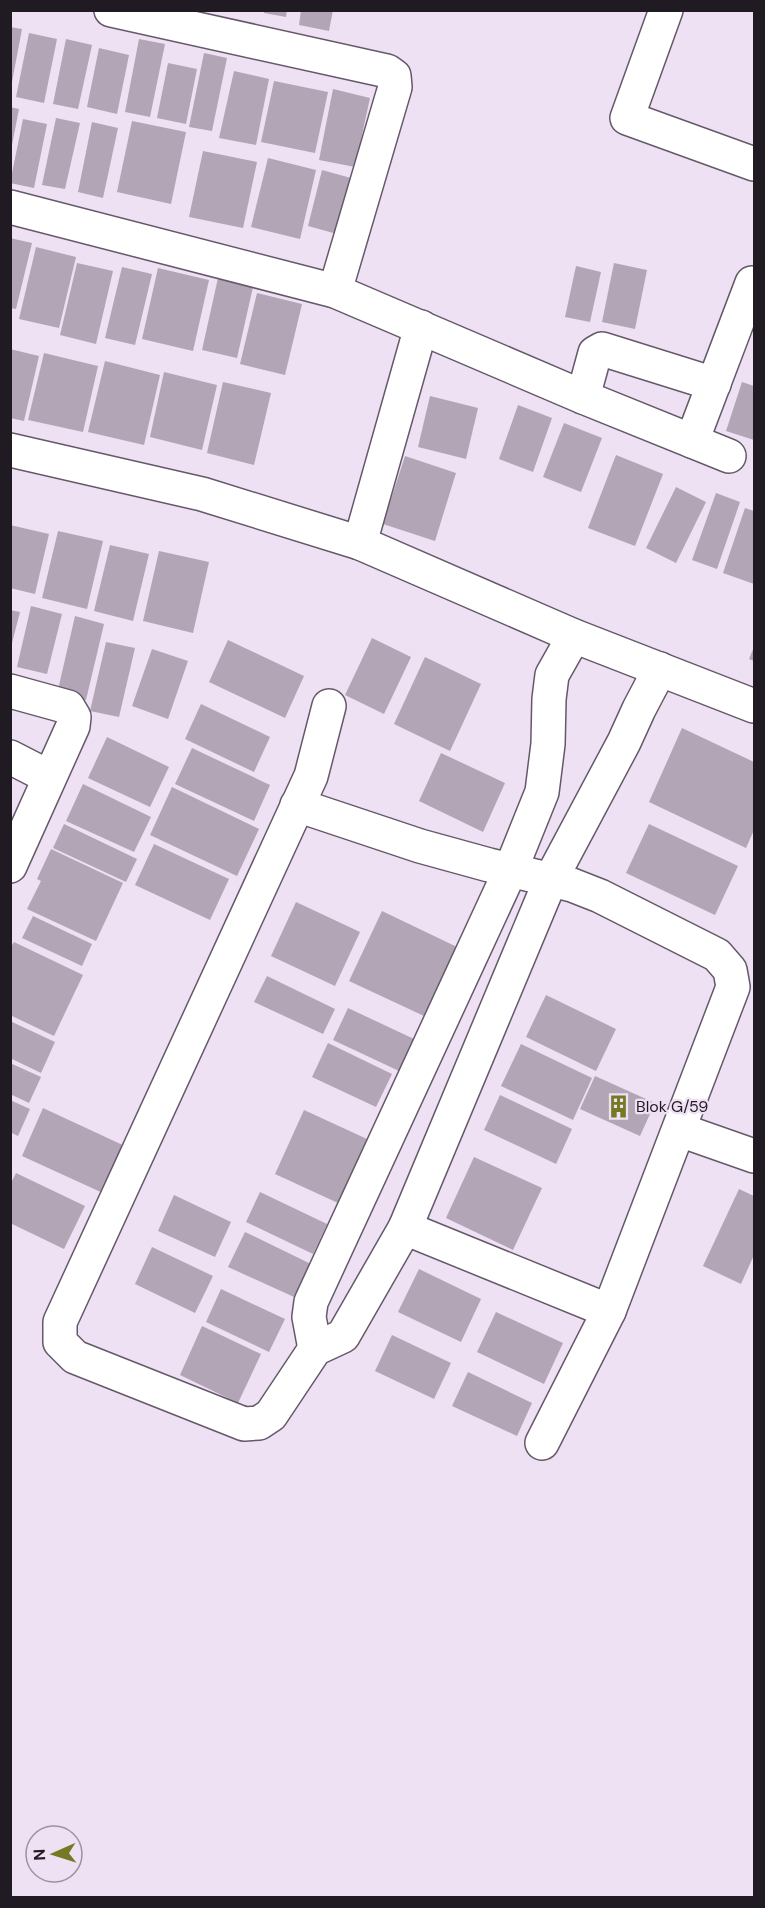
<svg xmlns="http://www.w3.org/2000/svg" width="765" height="1908" viewBox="0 0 765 1908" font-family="'DM Sans',sans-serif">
  <rect width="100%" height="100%" fill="#eee1f4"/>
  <!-- building -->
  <g fill="#b1a5b6">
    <path d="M264,10H287L286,17L264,13Z"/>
    <path d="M301,10H333L329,31L299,25Z"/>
    <path d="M10,27L22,29L12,82L10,81Z"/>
    <path d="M29,33L57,39L44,103L16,97Z"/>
    <path d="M66,39L92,45L78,109L53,104Z"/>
    <path d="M139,39L165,44L150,117L125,112Z"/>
    <path d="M99,48L129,55L117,114L87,107Z"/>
    <path d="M204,53L227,58L212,131L189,127Z"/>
    <path d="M168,63L197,69L186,124L157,118Z"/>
    <path d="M234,71L269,79L256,145L219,138Z"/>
    <path d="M274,81L328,92L315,153L261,142Z"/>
    <path d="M333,89L370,98L355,167L319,160Z"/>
    <path d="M10,107L19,109L12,145H10Z"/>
    <path d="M56,118L80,123L65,189L42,185Z"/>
    <path d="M23,119L47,124L34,188L10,183Z"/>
    <path d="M132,121L186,132L171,204L117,192Z"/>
    <path d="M92,122L118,128L103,198L78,192Z"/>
    <path d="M203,151L257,162L243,228L189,217Z"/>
    <path d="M268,158L316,170L300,239L251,227Z"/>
    <path d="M322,170L351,178L337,234L308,226Z"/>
    <path d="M10,238L32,243L16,309L10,308Z"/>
    <path d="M36,247L76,257L59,328L19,319Z"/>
    <path d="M77,263L113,271L96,344L60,335Z"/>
    <path d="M614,263L647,270L635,329L602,322Z"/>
    <path d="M576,266L601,272L590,322L565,317Z"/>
    <path d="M122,267L152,274L135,345L105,338Z"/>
    <path d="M158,268L209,280L193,351L142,339Z"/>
    <path d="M218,278L253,287L237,358L202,350Z"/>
    <path d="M257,293L302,304L285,375L240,364Z"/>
    <path d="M10,349L39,356L24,421L10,418Z"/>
    <path d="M44,353L98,366L83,432L28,420Z"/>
    <path d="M105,361L160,375L144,445L88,432Z"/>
    <path d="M164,372L217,385L202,450L150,437Z"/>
    <path d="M223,382L271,393L254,465L207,453Z"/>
    <path d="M742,382L754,386V440L726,431Z"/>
    <path d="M430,396L478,408L466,459L418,447Z"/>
    <path d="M518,405L552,418L533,472L499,459Z"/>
    <path d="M564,423L602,438L581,492L543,477Z"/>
    <path d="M616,455L663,474L635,546L588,528Z"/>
    <path d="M405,456L456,473L435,541L383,524Z"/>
    <path d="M676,487L706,502L676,563L646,548Z"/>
    <path d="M716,493L740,502L717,569L692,560Z"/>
    <path d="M745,508L754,511V584L723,573Z"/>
    <path d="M10,525L49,534L35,594L10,588Z"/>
    <path d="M58,531L103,541L87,609L42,598Z"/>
    <path d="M110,545L149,554L133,621L94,611Z"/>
    <path d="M159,551L209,562L193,633L143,621Z"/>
    <path d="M31,606L62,614L47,674L17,667Z"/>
    <path d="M10,610L20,612L11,647H10Z"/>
    <path d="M75,616L104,624L86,700L57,694Z"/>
    <path d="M372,638L411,657L384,714L345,695Z"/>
    <path d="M228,640L304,676L285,718L209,682Z"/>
    <path d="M106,642L135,648L119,717L90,711Z"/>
    <path d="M754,647V661L749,659Z"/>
    <path d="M152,649L188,661L168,719L132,706Z"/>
    <path d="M425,657L481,684L450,751L394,724Z"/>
    <path d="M201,704L270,737L254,772L185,739Z"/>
    <path d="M682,728L754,762V830L746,848L649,802Z"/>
    <path d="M107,737L169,767L150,807L88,778Z"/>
    <path d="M192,748L270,785L254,821L175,784Z"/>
    <path d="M441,753L505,783L483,832L419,801Z"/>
    <path d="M83,784L151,817L134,852L66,821Z"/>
    <path d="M172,787L259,829L237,876L150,835Z"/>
    <path d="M64,824L137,859L126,882L53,848Z"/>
    <path d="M649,824L738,866L715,915L626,873Z"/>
    <path d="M154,844L229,879L210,920L135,885Z"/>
    <path d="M51,849L123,883L96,941L27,909L41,881L37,879Z"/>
    <path d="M296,902L360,932L335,986L271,956Z"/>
    <path d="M382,911L457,947L424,1016L349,981Z"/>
    <path d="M33,916L92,944L82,966L22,938Z"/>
    <path d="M14,942L83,975L54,1036L10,1015V948Z"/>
    <path d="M267,976L335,1009L323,1034L254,1002Z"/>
    <path d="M546,995L616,1029L596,1071L526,1037Z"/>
    <path d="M348,1008L414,1039L399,1071L333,1040Z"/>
    <path d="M10,1021L55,1042L41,1073L10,1058Z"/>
    <path d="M328,1043L392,1074L376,1107L312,1077Z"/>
    <path d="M521,1044L592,1078L573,1120L501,1086Z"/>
    <path d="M10,1063L41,1077L29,1103L10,1094Z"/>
    <path d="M595,1076L655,1103L640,1136L580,1109Z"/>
    <path d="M500,1095L572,1129L556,1164L484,1130Z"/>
    <path d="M10,1100L30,1109L18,1136L10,1132Z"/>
    <path d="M43,1108L127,1147L105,1194L22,1156Z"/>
    <path d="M304,1110L367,1139L338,1203L275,1174Z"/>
    <path d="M474,1157L542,1188L513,1250L446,1218Z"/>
    <path d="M16,1173L85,1206L64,1249L10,1223V1185Z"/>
    <path d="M739,1189L754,1196V1255L741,1284L703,1266Z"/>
    <path d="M260,1192L327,1224L313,1254L246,1222Z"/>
    <path d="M174,1195L231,1222L215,1257L158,1231Z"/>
    <path d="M245,1232L311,1264L294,1297L228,1267Z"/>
    <path d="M152,1247L213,1276L195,1313L135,1284Z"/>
    <path d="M419,1269L481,1299L461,1342L398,1312Z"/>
    <path d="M221,1289L285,1319L269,1352L206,1322Z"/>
    <path d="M496,1312L563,1343L544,1384L477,1352Z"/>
    <path d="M202,1326L261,1354L238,1403L180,1375Z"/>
    <path d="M392,1335L451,1363L434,1399L375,1371Z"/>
    <path d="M468,1372L532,1403L517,1436L452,1406Z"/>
  </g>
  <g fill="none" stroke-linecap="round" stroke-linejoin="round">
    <defs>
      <g id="street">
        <path d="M111,10L387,71L394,76L395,87L335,291"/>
        <path d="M666,10L627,118L754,164"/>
        <path d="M10,207L335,291L583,397L729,456"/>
        <path d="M583,397L595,353L602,349L714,384"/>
        <path d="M692,441L752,283"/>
        <path d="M10,450L202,494L360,543L574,636L754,706"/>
        <path d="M360,543L421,327"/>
        <path d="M10,691L68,707L74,717L73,726L10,866"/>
        <path d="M329,706L311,776L60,1322V1342L75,1357L244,1424L259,1423L271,1415L315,1349L343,1336L405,1228L551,879L624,742L639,709L660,669"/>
        <path d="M10,757L49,777"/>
        <path d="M297,805L420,846L489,865L572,885L600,896L717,955L730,970L733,987L609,1311L405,1228"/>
        <path d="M680,1130L754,1156"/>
        <path d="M315,1349L309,1317L311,1302L511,869L542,792L548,744L549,699L552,675L574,636"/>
        <path d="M542,1443L609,1311"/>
      </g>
    </defs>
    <!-- street casing -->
    <use href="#street" stroke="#655969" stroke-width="36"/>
    <!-- street -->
    <use href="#street" stroke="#fff" stroke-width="33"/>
  </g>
  <!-- icons -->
  <defs>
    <symbol id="building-bare" viewBox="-9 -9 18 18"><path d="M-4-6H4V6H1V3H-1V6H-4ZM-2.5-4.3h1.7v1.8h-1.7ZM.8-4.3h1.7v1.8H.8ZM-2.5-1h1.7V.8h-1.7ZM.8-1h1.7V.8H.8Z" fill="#747922" stroke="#eee1f4" stroke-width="2.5" paint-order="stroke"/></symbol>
  </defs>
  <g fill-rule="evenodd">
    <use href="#building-bare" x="602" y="1090" width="33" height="33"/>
  </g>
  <g text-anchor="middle" stroke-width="4.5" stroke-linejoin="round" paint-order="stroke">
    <!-- poi labels -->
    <g font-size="16" fill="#201b22" stroke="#eee1f4" text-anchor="start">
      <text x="636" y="1112">Blok G/59</text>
    </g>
  </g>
  <!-- border -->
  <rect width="765" height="1908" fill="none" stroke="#201b22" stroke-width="24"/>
  <!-- north arrow -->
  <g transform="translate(54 1854) rotate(267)"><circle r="28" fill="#eee1f4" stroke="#9c92a0" stroke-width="1.5"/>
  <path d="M0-4.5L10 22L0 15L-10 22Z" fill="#747922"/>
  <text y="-9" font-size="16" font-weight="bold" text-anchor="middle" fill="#201b22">N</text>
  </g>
</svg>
